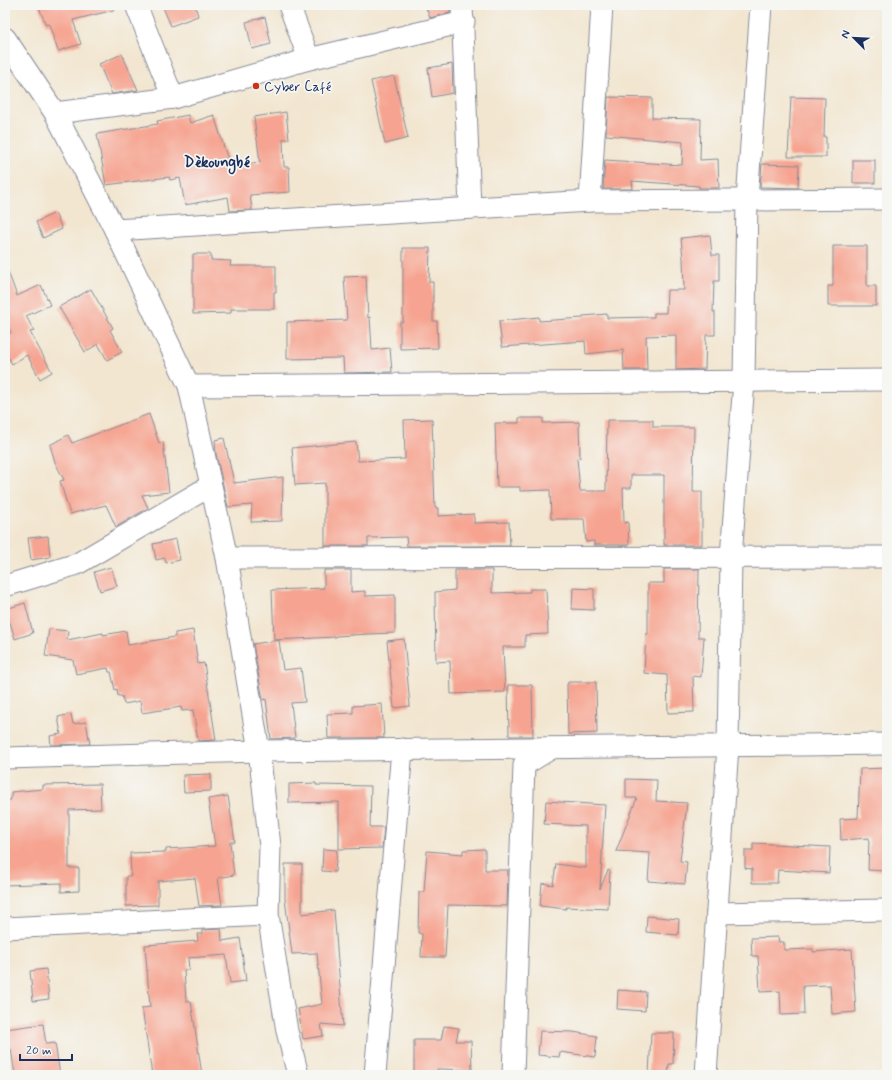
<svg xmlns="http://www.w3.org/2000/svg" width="892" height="1080" viewBox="0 0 892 1080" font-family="Mynerve,sans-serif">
  <rect width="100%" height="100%" fill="#f6f6f2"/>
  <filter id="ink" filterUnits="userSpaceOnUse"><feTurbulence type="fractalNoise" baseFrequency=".025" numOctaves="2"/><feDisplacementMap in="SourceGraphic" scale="8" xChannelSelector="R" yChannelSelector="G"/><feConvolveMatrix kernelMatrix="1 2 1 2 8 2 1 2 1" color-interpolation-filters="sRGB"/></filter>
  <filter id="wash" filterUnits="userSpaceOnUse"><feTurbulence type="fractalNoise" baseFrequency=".012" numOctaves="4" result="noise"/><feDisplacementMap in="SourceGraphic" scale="16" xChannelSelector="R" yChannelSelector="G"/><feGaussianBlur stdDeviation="0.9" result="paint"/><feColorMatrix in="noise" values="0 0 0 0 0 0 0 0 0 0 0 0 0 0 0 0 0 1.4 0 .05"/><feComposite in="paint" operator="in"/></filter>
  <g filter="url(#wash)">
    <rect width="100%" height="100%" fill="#f2e6d0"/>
    <g id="blocks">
      <!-- building -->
      <g fill="#f6a491">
        <path d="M38,5H113L114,10L73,20L81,44L58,51L49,24L46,25Z"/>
        <path d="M162,5H195L198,16L171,26Z"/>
        <path d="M425,5H450V13L430,18Z"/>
        <path d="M265,17L271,44L252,49L246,22Z"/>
        <path d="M122,54L138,90L112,94L99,64Z"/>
        <path d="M452,64L453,93L432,97L428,68Z"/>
        <path d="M394,76L408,138L385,144L371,81Z"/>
        <path d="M608,97L652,98V118L701,119L700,160L718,159L719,188H699V186L632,181L633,189H603L605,160L682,165L683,142L606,135Z"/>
        <path d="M791,97L825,98L824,137H826V157H788Z"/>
        <path d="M286,112L289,139H283L284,167H289L290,192L250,195L252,210L230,211L228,197L185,205L180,178L170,180L169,177L106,185L97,134L158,124L157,121L188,115L190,123L214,115L230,166L260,162L254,117Z"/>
        <rect x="853" y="160" width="22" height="23"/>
        <path d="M762,164L799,165L798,188L760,187Z"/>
        <path d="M55,213L62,229L43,238L36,222Z"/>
        <path d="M710,235L712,255H719V281H714L713,312H715V335H706L705,369L676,370V335L646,336L647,370H624L623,350L586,354L585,341L502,347L499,321L539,317V321L583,318V316L607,314V318L654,317V313H666L667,290H684L683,258L681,238Z"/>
        <path d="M833,246H867V286H876V306H828V286H833Z"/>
        <path d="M403,248H430L429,282H433V321H437L438,348L400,349V322H403Z"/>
        <path d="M193,254H211V260L231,261L230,266H276V292H274V309H231V313L193,314Z"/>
        <path d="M5,269H7L17,296L41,285L50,305L26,316L34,331L30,332L52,372L40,379L27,355L12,364L5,351V336L11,333L5,317Z"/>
        <path d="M366,276L368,318L370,317L372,350L390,348L392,372L344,373L343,358L287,359V322L347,320L344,277Z"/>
        <path d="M91,289L113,328L110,330L122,352L107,360L98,344L85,352L59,307Z"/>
        <path d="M149,414L159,443L163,442L169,492L142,495L148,508L116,527L106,505L70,514L60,481L64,480L55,462L50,445L68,435L72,443Z"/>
        <path d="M519,418H543V423L579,422L580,458H577L580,491H606L607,420H653V427H694L693,492H702V545H664V475H631V488H623L624,523L628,522L629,545H594V541L586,542L584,519H551L550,490L520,491V487H497L495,423H519Z"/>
        <path d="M432,419L435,508H438V516L474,514V523L509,522L510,546H407L406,537L368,538V546H325V483L295,485L292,448L356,442L358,461L405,459L404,420Z"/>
        <path d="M224,438L234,483L283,477L282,521L251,522L252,505L228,507L216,454L215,440Z"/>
        <path d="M48,536L50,557L31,560L28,538Z"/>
        <path d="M176,539L180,560L166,563L165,558L156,560L153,544Z"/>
        <path d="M111,567L117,586L100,591L94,572Z"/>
        <path d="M664,569H699L698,637H704L701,677L693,676L694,712L668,713L667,675L644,673L646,634H648V583H664Z"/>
        <path d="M324,570H351V592L365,591V596L395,595V633L368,634L336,636V637L274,640L272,590L324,588Z"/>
        <path d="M455,570H492V593L530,592V589H546L548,634L525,635V647H503L505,692L451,694L450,661L436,662L435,592L455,590Z"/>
        <path d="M573,588L594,589V610L572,609Z"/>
        <path d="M25,603L33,633L15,639L6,609Z"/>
        <path d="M49,629L68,631L67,640L103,633V635L126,631L128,645L175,637V633L193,630L198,664L204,663L216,740L198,741L193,710L182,711L181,707L142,713L140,701L124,704L122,696H118L117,689L115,690L111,672H109L108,668L76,674L73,660L45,656Z"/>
        <path d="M404,639L410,706L394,708L387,641Z"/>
        <path d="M279,640L283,670L301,668L305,702L291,703L295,738L271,739L266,699L263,700L253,644Z"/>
        <path d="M568,682H596L597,733L568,734L567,684H568Z"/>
        <path d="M508,685H532L533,736H509Z"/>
        <path d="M382,704L384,738H328L327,714L353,713V706Z"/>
        <path d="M71,714L73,724L86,722L90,744L51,745L50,736L61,734L58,717Z"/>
        <path d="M887,768V871L868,870L869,838L841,840L840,819L858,818L860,769Z"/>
        <path d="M211,774V791L184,792L183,775Z"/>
        <path d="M626,779L657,780L656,801L687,803L680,861L687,862L685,884L648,881L650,853L616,851L637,798H626Z"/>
        <path d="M316,783V785L371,786L370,827H384L382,848L339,849V802L289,803V784Z"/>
        <path d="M100,784L101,809L69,810V868H79V891L61,892V883L5,885V800H11V792L43,789V785Z"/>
        <path d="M228,796L235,842H230L234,875L218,878L222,905L199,906L195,878L158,881V905L126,906V876H131L130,853L166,852V849L215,846L208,799Z"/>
        <path d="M546,801L605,805L600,889L608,870L610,871L608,909L566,907V909L540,906L542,883L553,885L556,864L586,868V826L544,824Z"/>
        <path d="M753,843L830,847L829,873L778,870L777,883H752V869L745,868V850H753Z"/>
        <path d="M323,849L337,850L335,872L322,871Z"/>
        <path d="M485,849V870H508L507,906L448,905L445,957H421L422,934L418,933L419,892H424L427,851L463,854V850Z"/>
        <path d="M285,864H302V914L334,910L343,1026L321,1024L323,1036L303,1039L298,1009L322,1004L317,953L292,954L285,899Z"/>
        <path d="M647,916L679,919L678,935L646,932Z"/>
        <path d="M221,929L222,941L240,938L246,981L230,983L226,955L188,958L189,970H184L186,1001H191L202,1075H152L142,1008L150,1007L145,945L198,941L197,934H202V930Z"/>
        <path d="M778,937L779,942H784V950L813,949V952L852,949L856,1012L832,1014L830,985L803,986L804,1014L781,1015L780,991L760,992L758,956H752L751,938Z"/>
        <path d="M46,969L49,999L33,1001L30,971Z"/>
        <path d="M618,990L646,992L645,1011L617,1009Z"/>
        <path d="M43,1024L46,1044L55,1043L60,1075H15L11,1049L5,1050V1029Z"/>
        <path d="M444,1026L459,1028L456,1041H471L472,1070L437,1069V1075H414V1040H441Z"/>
        <path d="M540,1031L573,1032L597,1036L595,1057L560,1052L559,1057L538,1055Z"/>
        <path d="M651,1033H674L673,1064H669L668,1075H649Z"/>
      </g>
    </g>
  </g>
  <g filter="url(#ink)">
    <use href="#blocks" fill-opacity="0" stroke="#868a97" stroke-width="1"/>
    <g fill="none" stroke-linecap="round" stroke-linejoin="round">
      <defs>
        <g id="minor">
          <path d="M136,5L173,98"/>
          <path d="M289,5L309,59"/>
          <path d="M462,5L470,208"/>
          <path d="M5,38L55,113L115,230L189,386L227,558L259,751L270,846L268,915L287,1031L298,1075"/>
          <path d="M55,113L173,98L309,59L464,22"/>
          <path d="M590,201L602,5"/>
          <path d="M115,230L590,201L887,199"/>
          <path d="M189,386L887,380"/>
          <path d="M227,558L887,557"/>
          <path d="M5,586L77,564L210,486"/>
          <path d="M5,758L259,751L887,744"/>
          <path d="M717,913L887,910"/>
          <path d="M5,928L268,915"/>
          <path d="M375,1075L402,749"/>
          <path d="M513,1075L524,765L552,748"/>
          <path d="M706,1075L728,746L731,557L744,381L747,200L761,5"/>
        </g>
      </defs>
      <!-- minor casing -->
      <use href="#minor" stroke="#868a97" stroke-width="23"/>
      <!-- minor -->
      <use href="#minor" stroke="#fff" stroke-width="21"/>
    </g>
  </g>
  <!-- markers -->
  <circle fill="#c8321e" stroke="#f6f6f2" stroke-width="1.5" cx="256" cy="86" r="4"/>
  <g text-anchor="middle" stroke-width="3.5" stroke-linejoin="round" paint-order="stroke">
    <!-- poi labels -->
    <g font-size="14" fill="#1b2f5e" stroke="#f6f6f2" text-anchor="start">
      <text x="264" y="91">Cyber Café</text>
    </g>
    <!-- neighbourhood labels -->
    <g font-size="15" font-weight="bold" fill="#1b2f5e" stroke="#f6f6f2">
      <text x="217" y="167">Dèkoungbé</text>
    </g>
  </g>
  <!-- margin -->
  <rect width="892" height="1080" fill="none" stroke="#f6f6f2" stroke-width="20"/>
  <!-- north arrow -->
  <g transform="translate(854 38) rotate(294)" stroke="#f6f6f2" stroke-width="3" paint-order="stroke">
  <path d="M0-3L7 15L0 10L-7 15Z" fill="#1b2f5e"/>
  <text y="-6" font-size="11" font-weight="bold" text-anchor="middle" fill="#1b2f5e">N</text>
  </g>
  <!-- scale -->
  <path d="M20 1054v6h52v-6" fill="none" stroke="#1b2f5e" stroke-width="2"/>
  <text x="26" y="1054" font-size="12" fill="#1b2f5e" stroke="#f6f6f2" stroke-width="3" paint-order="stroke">20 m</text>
</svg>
